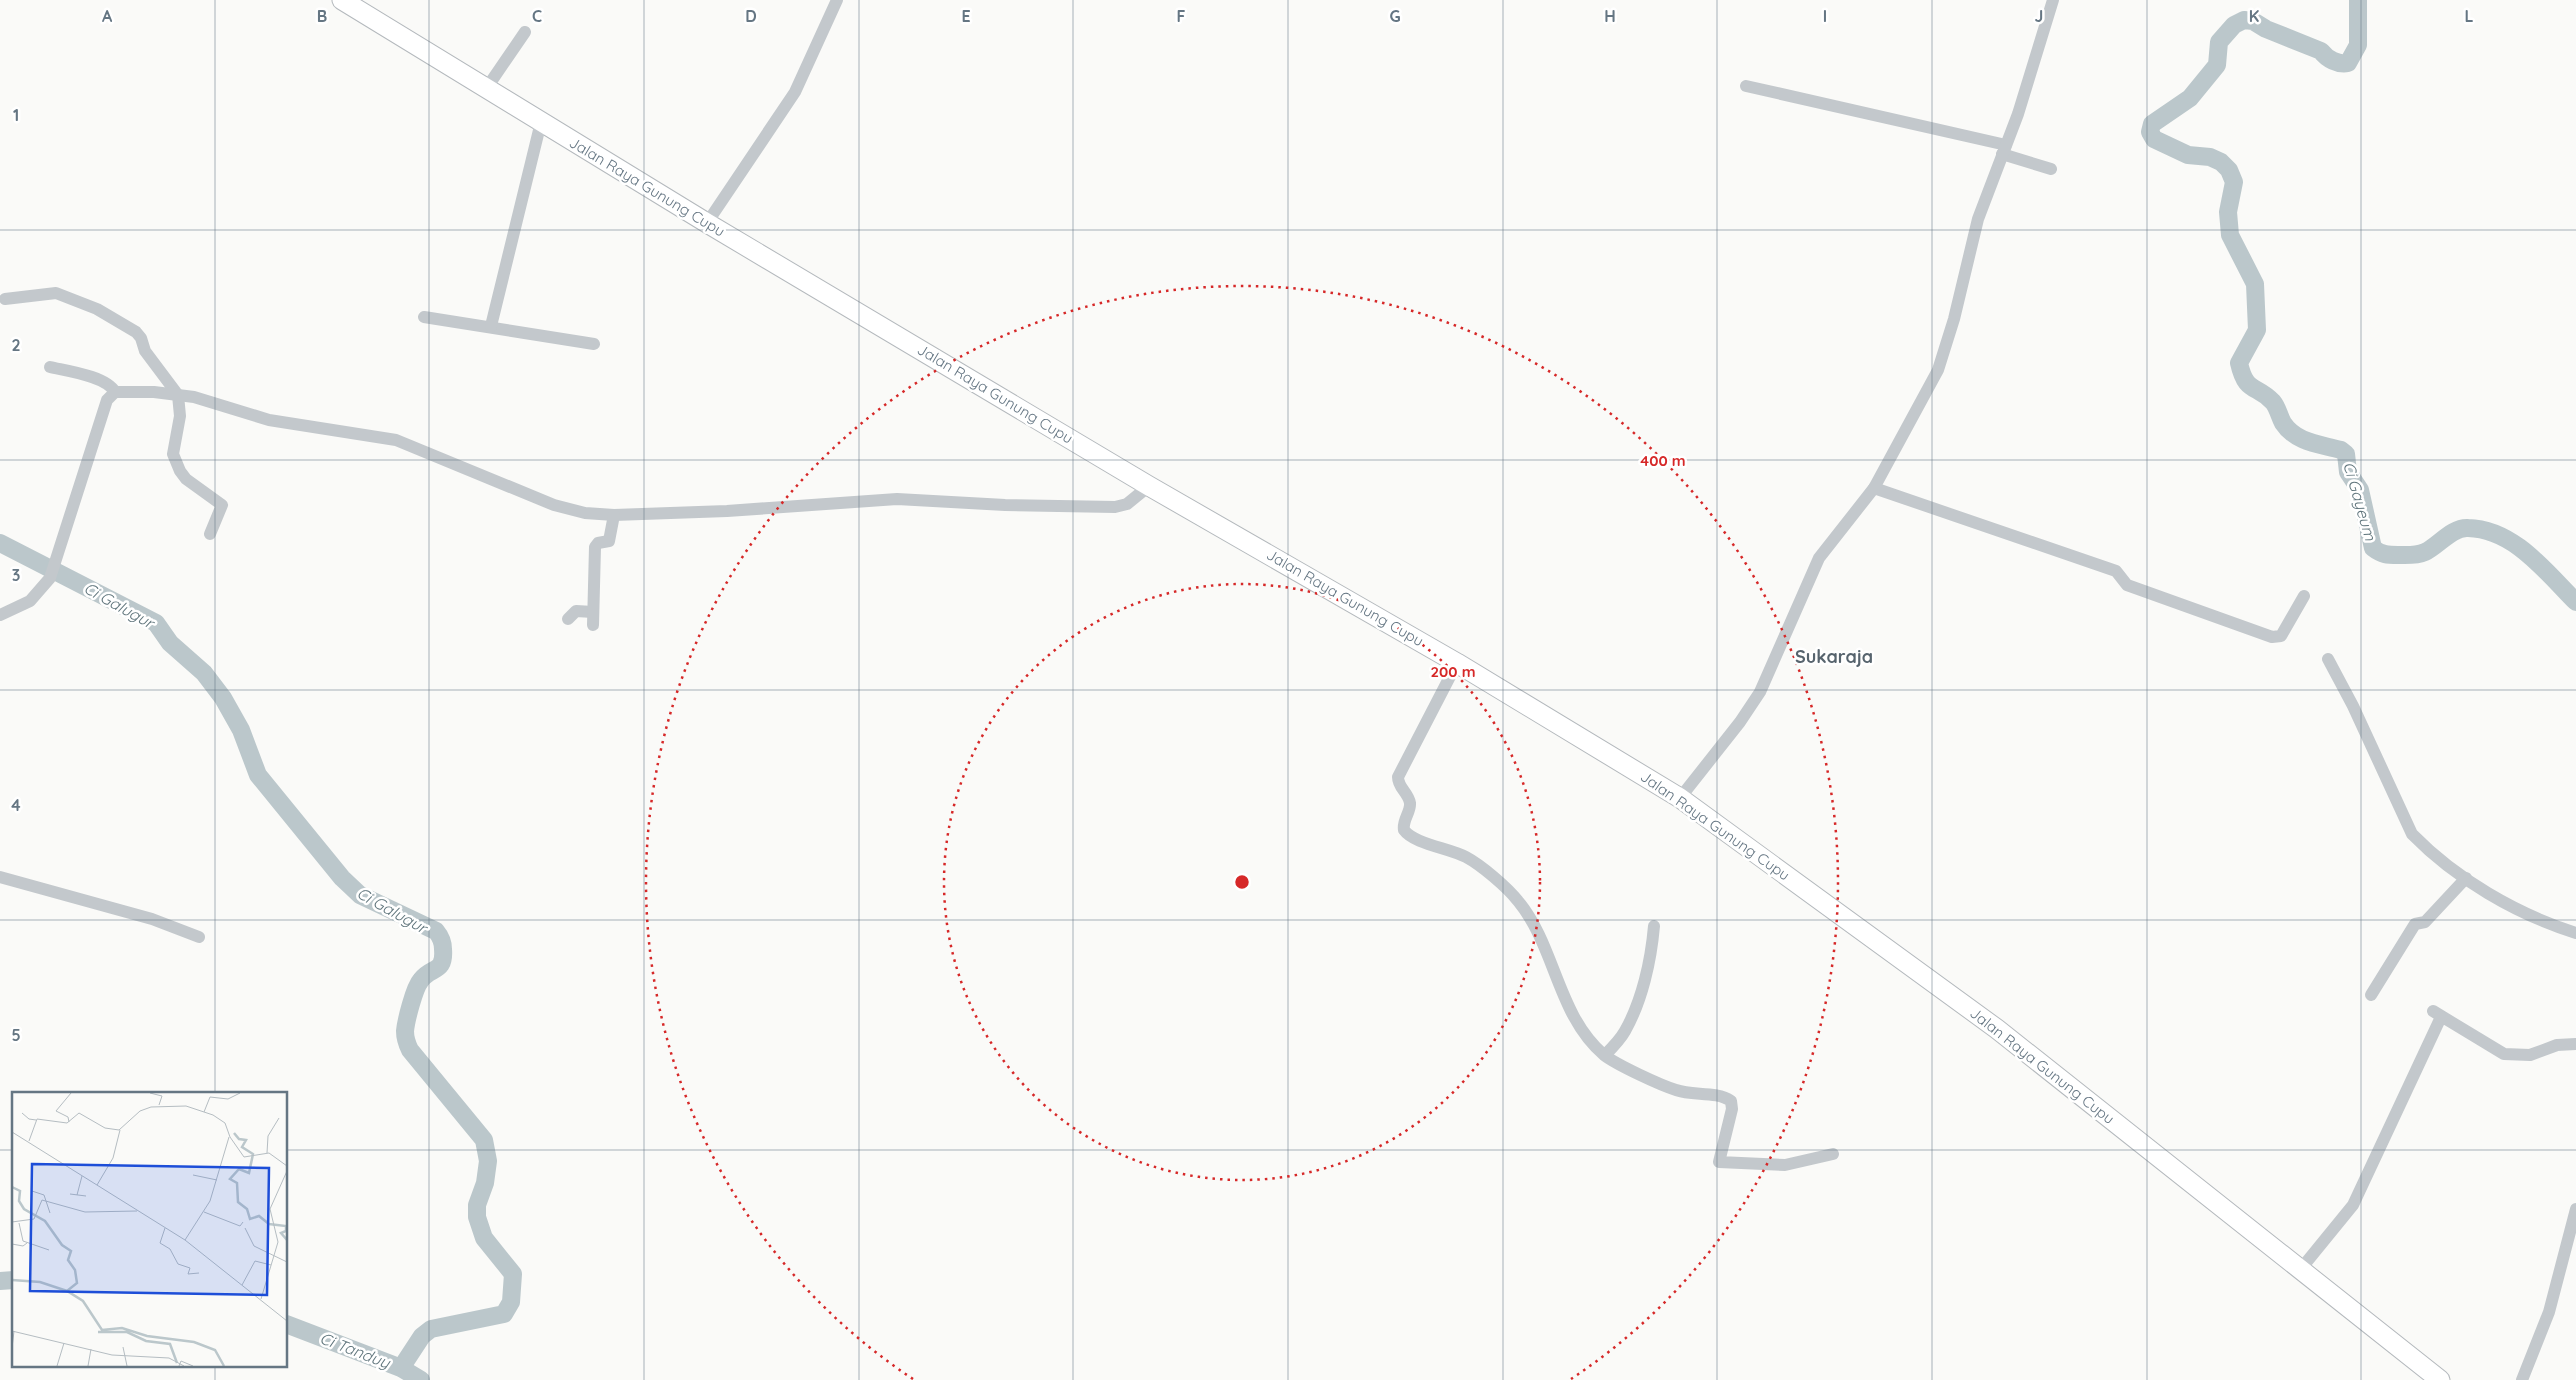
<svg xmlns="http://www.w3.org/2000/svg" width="2576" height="1380" viewBox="0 0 2576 1380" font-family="Quicksand,sans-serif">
  <rect width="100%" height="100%" fill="#fafaf8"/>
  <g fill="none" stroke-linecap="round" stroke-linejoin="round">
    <!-- river -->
    <g stroke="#bbc7cb" stroke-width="18">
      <path d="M2358,0V45L2348,63C2338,65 2327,59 2321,51L2266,29L2253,21L2244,20L2234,25L2219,42L2217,65L2190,98L2152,124L2150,132L2154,139L2188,155L2210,157L2221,162L2229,170L2234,182L2228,212L2230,235L2255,284L2257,330L2239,363C2246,394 2256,384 2273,402C2278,408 2279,416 2283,423C2296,443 2320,444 2341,450L2346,454L2348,472L2360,490L2373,548C2382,555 2388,555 2398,555C2407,555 2416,556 2425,552C2438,546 2452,527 2468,528C2514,529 2546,572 2576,602"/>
      <path d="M0,543L156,623L170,643L204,673L223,698L241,730L258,775L342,878L360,895L436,931C441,937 443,942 443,949C445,974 431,966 421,980C414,988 406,1021 405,1031C405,1038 407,1044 410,1050L484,1140L488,1161L485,1183L477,1205V1217L484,1238L513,1274L511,1302L504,1314L431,1329L422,1336L401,1368"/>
      <path d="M0,1281L14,1280"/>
      <path d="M286,1324L401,1368L421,1380"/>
    </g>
    <defs>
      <path id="highway" d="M342,0L707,223L1149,486L1457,663L1680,798L1997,1029L2440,1380"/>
    </defs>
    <!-- highway casing -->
    <use href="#highway" stroke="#b4b9bd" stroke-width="21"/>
    <!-- minor -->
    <g stroke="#c3c8cc" stroke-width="12">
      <path d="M1746,86L2006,145"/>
      <path d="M486,89L525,32"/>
      <path d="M2002,154L2051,169"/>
      <path d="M707,223L795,92L837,0"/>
      <path d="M5,299L56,293L97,309L136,332L141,338L145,351L178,395L180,416L173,454L180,471L186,479L222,505L210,534"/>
      <path d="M424,317L594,344"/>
      <path d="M491,326L541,122"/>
      <path d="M50,367C67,371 106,376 115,392"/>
      <path d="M1874,488L2116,571L2127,585L2272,637L2281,636L2304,596"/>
      <path d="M0,615L30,601L50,578L107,400L115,392H154L194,397L269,420L396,440L554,505L585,513L614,515L727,511L897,499L1005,505L1115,507L1127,504L1149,486"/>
      <path d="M568,619L576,611L593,612"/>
      <path d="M593,625L595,547L598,543L609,541L614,515"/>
      <path d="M2328,659L2353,706L2412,834C2456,879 2516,914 2576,933"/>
      <path d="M1457,663L1398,777C1398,788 1408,792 1410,803C1411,812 1402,820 1404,830C1414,844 1449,848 1466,857C1481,865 1507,887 1518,901C1556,947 1557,1015 1604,1055C1617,1065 1660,1085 1676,1090C1693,1096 1716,1091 1731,1101L1732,1109L1719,1162L1785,1165L1833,1154"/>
      <path d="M1680,798L1740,722L1760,692L1819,558L1874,488L1938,370L1954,319L1978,219L2018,114L2053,0"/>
      <path d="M0,877L152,919L199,937"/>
      <path d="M2371,995L2415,924L2425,922L2466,878"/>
      <path d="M2433,1011L2504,1054L2530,1055L2557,1045L2576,1044"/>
      <path d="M1605,1055C1612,1048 1620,1040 1625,1031C1642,1001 1651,961 1654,926"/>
      <path d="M2300,1270L2353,1205L2441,1017"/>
      <path d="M2522,1380L2549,1312L2576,1209"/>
    </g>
    <!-- highway -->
    <use href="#highway" stroke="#fff" stroke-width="19"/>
  </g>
  <!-- grid -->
  <path fill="none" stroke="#657683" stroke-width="1" stroke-opacity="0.55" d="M215,0V1094M429,0V1380M644,0V1380M859,0V1380M1073,0V1380M1288,0V1380M1503,0V1380M1717,0V1380M1932,0V1380M2147,0V1380M2361,0V1380M0,230H2576M0,460H2576M0,690H2576M0,920H2576M0,1150H14M286,1150H2576M215,1366V1380"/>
  <!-- distance rings -->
  <g fill="none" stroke="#d62828" stroke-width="2.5" stroke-dasharray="2.5 5">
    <circle cx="1242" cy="882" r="298"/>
    <path d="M913 1379A596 596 0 1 1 1571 1379"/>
  </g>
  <g text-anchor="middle" stroke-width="5" stroke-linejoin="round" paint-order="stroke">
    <!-- street labels -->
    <g font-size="15" fill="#657683" stroke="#fff">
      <text transform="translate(647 187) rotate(31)" y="5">Jalan Raya Gunung Cupu</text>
      <text transform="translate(995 394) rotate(31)" y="5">Jalan Raya Gunung Cupu</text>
      <text transform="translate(1345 598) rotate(30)" y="5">Jalan Raya Gunung Cupu</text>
      <text transform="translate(1715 826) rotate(35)" y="5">Jalan Raya Gunung Cupu</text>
      <text transform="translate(2042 1066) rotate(38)" y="5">Jalan Raya Gunung Cupu</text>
    </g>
    <!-- water labels -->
    <g font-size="16" font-style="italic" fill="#60757c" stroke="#fff">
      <text transform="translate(2360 501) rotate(74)" y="6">Ci Gayeum</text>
      <text transform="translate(119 605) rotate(29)" y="6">Ci Galugur</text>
      <text transform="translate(392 910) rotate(29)" y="6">Ci Galugur</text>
      <text transform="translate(355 1350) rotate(21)" y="6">Ci Tanduy</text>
    </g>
    <!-- quarter labels -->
    <g font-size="18" font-weight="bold" fill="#57646e" stroke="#fff">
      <text x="1834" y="663">Sukaraja</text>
    </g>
  </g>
  <!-- overview -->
  <g transform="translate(12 1092)">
    <rect width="275" height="275" fill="#fafaf8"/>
    <path fill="none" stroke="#bbc7cb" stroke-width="2.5" d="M222,41L227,47L234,48L230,55L241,62L237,81L227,77L218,87L225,91L226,110L235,117L238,127L247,124L257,132L274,134V139L269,141L275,148M0,95L8,99L7,109L12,117L33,129L50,153L59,159L56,168L63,178L65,191L55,199M0,188L28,190L55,199L71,209L90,238L110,236L135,244L182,250L203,258L212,274M86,240H115L134,249L158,252L165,271"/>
    <path fill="none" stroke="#b5bdc2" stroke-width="1" d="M138,1L150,4L147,13M192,20L198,5L216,7L228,1M10,21L17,27L24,28M57,30L56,25L44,19L59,1M0,40L173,148L275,229M17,49L25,27L55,31L67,21L93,36L107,38L128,19L139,15L174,14L201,23L213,31L218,45L232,65L257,61L275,74M255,61L256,44L267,26M181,83L205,88M85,93L101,66L108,38M20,99L32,103L38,121M58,102L74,104M65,103L70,84M192,120L228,134L231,130M0,130L22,127L30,108L73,120L125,119M7,131L11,149L37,158M153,136L148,151L158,157L166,172L178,176L176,182L187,181M233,136L242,154L275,170M173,148L198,109L217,45M0,152L11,154L15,151M243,169L259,173M230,193L243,169M249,207L266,150L258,117L275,79V52M0,239L100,263L157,266L172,274M111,255L115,274M0,256L2,239M45,274L52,251M76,274L79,257M167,274L169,269L181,274"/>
    <path fill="#1d4ed8" fill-opacity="0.15" stroke="#1d4ed8" stroke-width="2.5" d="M20,72L257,76L255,203L18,199Z"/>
    <rect width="275" height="275" fill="none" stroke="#657683" stroke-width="2.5"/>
  </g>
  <g font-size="16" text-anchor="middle" font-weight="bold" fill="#657683" stroke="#fff" stroke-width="5" stroke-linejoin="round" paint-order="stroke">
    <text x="107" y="22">A</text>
    <text x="322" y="22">B</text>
    <text x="537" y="22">C</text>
    <text x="751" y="22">D</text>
    <text x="966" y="22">E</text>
    <text x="1181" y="22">F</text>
    <text x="1395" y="22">G</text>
    <text x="1610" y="22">H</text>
    <text x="1825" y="22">I</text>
    <text x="2039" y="22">J</text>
    <text x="2254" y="22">K</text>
    <text x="2469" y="22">L</text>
    <text x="16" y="121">1</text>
    <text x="16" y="351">2</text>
    <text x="16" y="581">3</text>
    <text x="16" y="811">4</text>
    <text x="16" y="1041">5</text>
  </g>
  <circle cx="1242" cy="882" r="8" fill="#d62828" stroke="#fff" stroke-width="2.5"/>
  <g font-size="15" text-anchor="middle" font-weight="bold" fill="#d62828" stroke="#fff" stroke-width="5" stroke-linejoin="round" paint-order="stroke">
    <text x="1663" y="466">400 m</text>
    <text x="1453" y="677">200 m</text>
  </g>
</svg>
